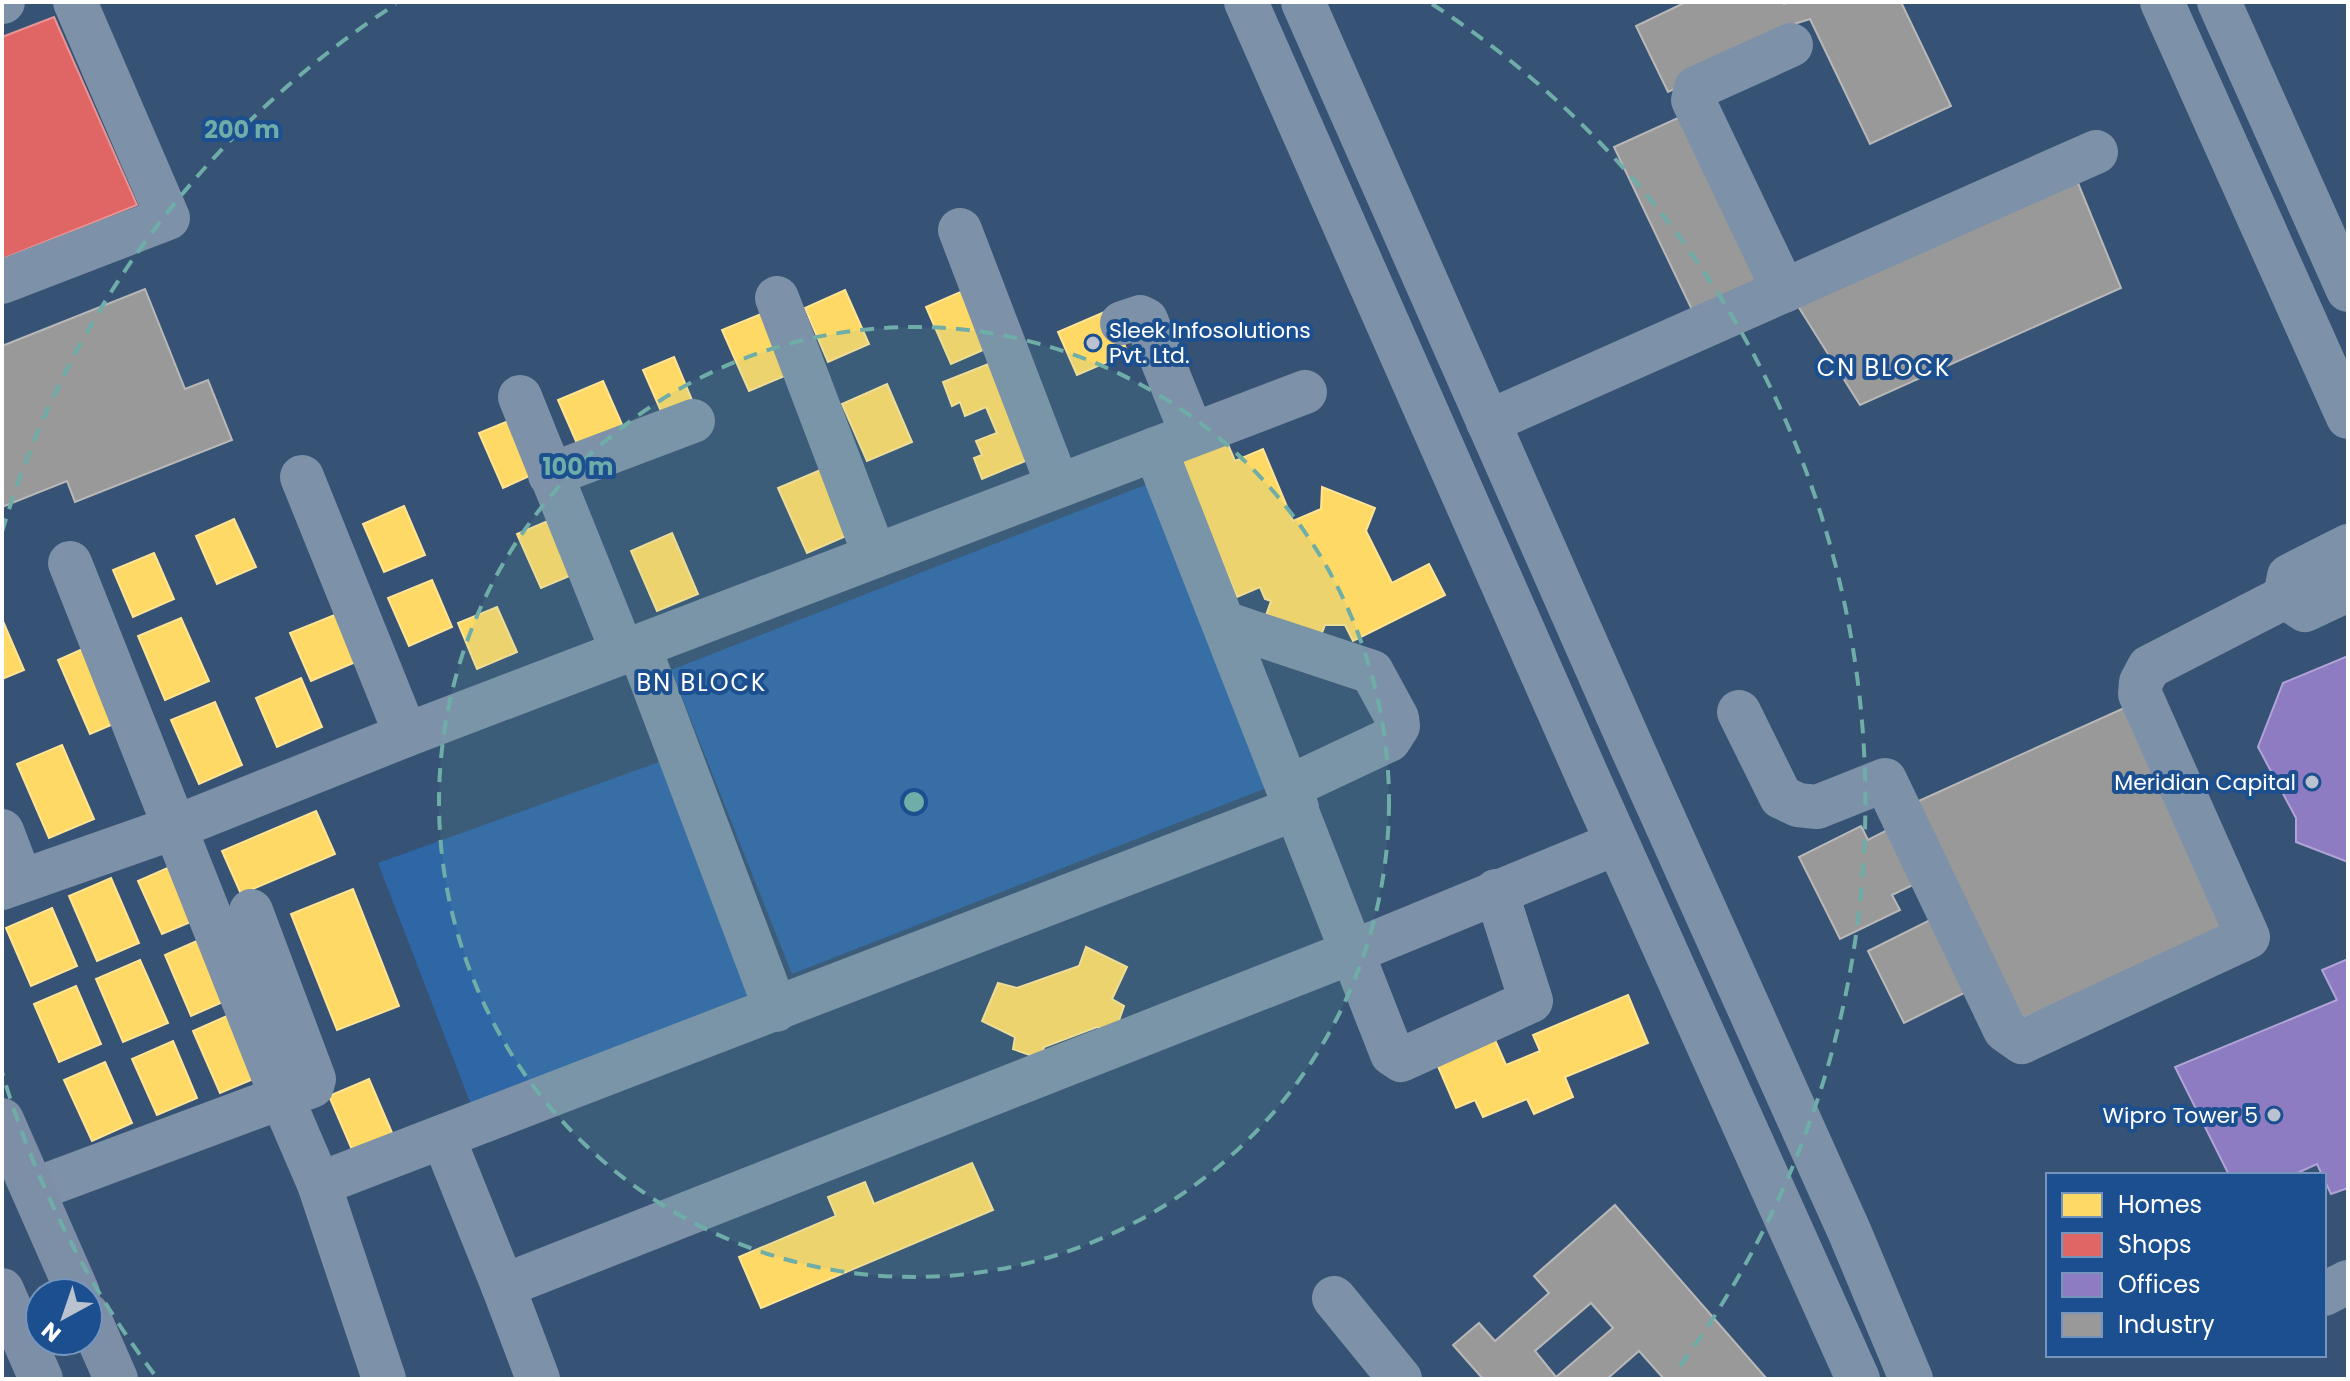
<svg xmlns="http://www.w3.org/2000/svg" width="2350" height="1381" viewBox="0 0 2350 1381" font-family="Poppins,sans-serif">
  <rect width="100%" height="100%" fill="#365274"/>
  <!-- green -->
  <g fill="#2f66a5">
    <path d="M1148,484L1269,787L792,974L671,670Z"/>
    <path d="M662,761L756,1005L475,1115L378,863Z"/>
  </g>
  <!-- homes -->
  <g fill="#ffd966" stroke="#ffe494" stroke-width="2">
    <path d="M845,290L869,344L828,362L805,308Z"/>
    <path d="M965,290L990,347L951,364L926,307Z"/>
    <path d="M1109,310L1128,353L1077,375L1058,332Z"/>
    <path d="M761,314L787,375L749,391L722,330Z"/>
    <path d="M674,357L697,412L667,425L643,370Z"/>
    <path d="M991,363L1042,454L982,479L974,458L982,455L976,441L997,433L986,407L965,416L960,402L952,406L943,382Z"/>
    <path d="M603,381L627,436L582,455L558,400Z"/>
    <path d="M887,384L912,442L867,461L842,404Z"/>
    <path d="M513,419L536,473L503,488L479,433Z"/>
    <path d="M1222,431L1235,461L1263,449L1293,521L1321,509L1322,487L1375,508L1366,531L1392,583L1429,564L1445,595L1353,641L1345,625H1325L1318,643L1263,624L1271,601L1265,599L1260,587L1237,597L1175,451Z"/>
    <path d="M825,468L853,533L807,553L778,488Z"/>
    <path d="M404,506L425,555L384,572L363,524Z"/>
    <path d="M562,515L586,569L541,588L517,534Z"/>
    <path d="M234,519L256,567L217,584L196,536Z"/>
    <path d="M672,533L698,594L657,611L631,551Z"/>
    <path d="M154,553L174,599L133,617L113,570Z"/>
    <path d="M432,580L452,627L409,646L388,598Z"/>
    <path d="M497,607L517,652L477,669L458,623Z"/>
    <path d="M337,614L358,661L311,681L290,633Z"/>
    <path d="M181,618L209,681L165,700L138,636Z"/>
    <path d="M2,619L24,670L2,679Z"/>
    <path d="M98,642L130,717L90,734L58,660Z"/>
    <path d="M301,678L322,727L277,747L256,698Z"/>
    <path d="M215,702L242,765L199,784L171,720Z"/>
    <path d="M62,745L94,819L49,838L17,764Z"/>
    <path d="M316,811L335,854L241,894L222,851Z"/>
    <path d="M181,862L205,916L162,934L138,881Z"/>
    <path d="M111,878L139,943L97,961L69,896Z"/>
    <path d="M353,889L399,1006L337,1030L291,914Z"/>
    <path d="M52,908L77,966L31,986L6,928Z"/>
    <path d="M208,936L234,997L191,1016L165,955Z"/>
    <path d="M1086,947L1127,967L1112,999L1124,1006L1115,1032L1097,1027L1044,1047L1041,1059L1013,1049L1015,1037L982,1021L998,983L1017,988L1079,966Z"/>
    <path d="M140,960L168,1023L123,1042L96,979Z"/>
    <path d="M76,986L101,1044L59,1062L34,1004Z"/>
    <path d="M1628,995L1648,1043L1565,1077L1573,1097L1534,1114L1527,1099L1483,1117L1475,1100L1456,1108L1437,1064L1495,1040L1506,1065L1540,1051L1533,1035Z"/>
    <path d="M236,1012L263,1075L220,1093L193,1031Z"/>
    <path d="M173,1041L197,1098L157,1115L132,1059Z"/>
    <path d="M105,1062L132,1123L92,1141L64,1080Z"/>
    <path d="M369,1079L393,1135L353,1152L329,1096Z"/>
    <path d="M972,1163L993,1210L761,1308L739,1257L836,1216L828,1197L865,1182L874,1204Z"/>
  </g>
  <!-- shops -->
  <path fill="#e06666" stroke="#e99494" stroke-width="2" d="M54,17L137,205L2,259V37Z"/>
  <!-- offices -->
  <g fill="#8e7cc3" stroke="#b0a3d5" stroke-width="2">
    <path d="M2348,656V862L2296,842V818L2258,747L2283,683Z"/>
    <path d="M2348,959V1188L2331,1194L2317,1164L2293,1175H2229L2175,1067L2337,1000L2322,970Z"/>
  </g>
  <!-- industry -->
  <g fill="#999" stroke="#b8b8b8" stroke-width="2" fill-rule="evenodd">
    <path d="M1686,2H1783L1784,4L1790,2H1901L1951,106L1870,144L1810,19L1794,24L1796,30L1668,92L1636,26Z"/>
    <path d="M1680,117L1760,282L1694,314L1614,147Z"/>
    <path d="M2071,166L2121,288L1860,405L1791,295Z"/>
    <path d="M145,289L185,389L208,380L232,440L75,502L67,481L2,507V346Z"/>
    <path d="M2135,703L2235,927L2009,1024L1912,804Z"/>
    <path d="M1861,826L1868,840L1893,827L1921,881L1892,895L1900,910L1840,939L1799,857Z"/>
    <path d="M1934,918L1970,990L1904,1023L1868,951Z"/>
    <path d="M1615,1205L1767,1379H1664L1639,1351L1607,1379H1483L1453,1345L1479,1323L1495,1341L1549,1293L1534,1276ZM1591,1303L1613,1328L1556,1377L1535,1351Z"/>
  </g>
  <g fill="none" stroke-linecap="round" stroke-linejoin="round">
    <!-- minor -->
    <g stroke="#7d92a8" stroke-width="44">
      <path d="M2,2H3"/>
      <path d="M1246,2L1585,771L1858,1379"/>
      <path d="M1303,2L1633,750L1850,1233L1911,1379"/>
      <path d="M2162,2L2348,417"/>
      <path d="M2219,2L2348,290"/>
      <path d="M960,230L1058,486"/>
      <path d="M2,282L168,218L75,2"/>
      <path d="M1784,291L1693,100L1696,88L1791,45"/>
      <path d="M777,298L875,556"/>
      <path d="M1122,323L1140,317L1146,320L1192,434"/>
      <path d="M520,397L623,653"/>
      <path d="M1488,422L2096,152"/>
      <path d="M1155,449L1352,952L1617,843"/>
      <path d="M550,475L693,421"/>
      <path d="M302,477L406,735"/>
      <path d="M70,563L282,1098L319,1184L384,1379"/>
      <path d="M2285,597L2289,576L2348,546"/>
      <path d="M2285,597L2305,610L2348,590"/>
      <path d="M1224,623L1372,672L1397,718L1398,726L1389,740L1289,787"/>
      <path d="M639,647L776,1010"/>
      <path d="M1739,712L1781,797L1798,805L1817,807L1885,780L2005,1030L2022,1042L2248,937L2140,694L2141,682L2149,667L2285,597"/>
      <path d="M2,831L21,881"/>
      <path d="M2,888L176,827L406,735L1305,392"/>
      <path d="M443,1137L503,1286L1352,952L1392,1054L1401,1060L1531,1001L1496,891"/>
      <path d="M319,1184L1297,808"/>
      <path d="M33,1190L312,1086L314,1079L251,911"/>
      <path d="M503,1286L538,1379"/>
      <path d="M2324,1294L2348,1282"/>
      <path d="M1334,1298L1400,1379"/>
    </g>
    <!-- major -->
    <g stroke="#7d8ea7" stroke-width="44">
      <path d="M2,1120L78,1293"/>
      <path d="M2,1290L41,1379"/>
      <path d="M88,1315L116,1379"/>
    </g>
  </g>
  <!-- distance rings -->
  <circle cx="914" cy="802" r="475" fill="#6fada8" fill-opacity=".12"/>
  <g fill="none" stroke="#6fada8" stroke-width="4" stroke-dasharray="14 10">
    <circle cx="914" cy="802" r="475"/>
    <path d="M154 1374A951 951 0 0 1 2 1072M2 532A951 951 0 0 1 396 4M1432 4A951 951 0 0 1 1674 1374"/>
  </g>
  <!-- markers -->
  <g fill="#b9c2ce" stroke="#1b4f8f" stroke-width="3">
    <circle cx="1093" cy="343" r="8"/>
    <circle cx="2312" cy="782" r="8"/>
    <circle cx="2274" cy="1115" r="8"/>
  </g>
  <g text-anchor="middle" stroke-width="8" stroke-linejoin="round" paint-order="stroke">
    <!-- poi labels -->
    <g font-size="22" fill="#fff" stroke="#1b4f8f" text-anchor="end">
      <text x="1109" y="338" text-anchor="start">Sleek Infosolutions<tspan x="1109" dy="25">Pvt. Ltd.</tspan></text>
      <text x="2296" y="790">Meridian Capital</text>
      <text x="2258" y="1123">Wipro Tower 5</text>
    </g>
    <!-- neighbourhood labels -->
    <g font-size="24" letter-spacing="2" fill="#fff" stroke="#1b4f8f">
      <text x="1884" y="376">CN BLOCK</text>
      <text x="702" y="691">BN BLOCK</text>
    </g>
  </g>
  <circle cx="914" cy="802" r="12" fill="#6fada8" stroke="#1b4f8f" stroke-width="4"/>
  <g font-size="24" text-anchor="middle" font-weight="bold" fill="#6fada8" stroke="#1b4f8f" stroke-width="8" stroke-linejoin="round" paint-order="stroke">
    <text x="242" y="138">200 m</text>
    <text x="578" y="475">100 m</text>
  </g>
  <!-- border -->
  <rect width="2350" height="1381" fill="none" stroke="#ffffff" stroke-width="8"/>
  <!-- legend -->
  <rect x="2046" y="1173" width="280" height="184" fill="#1b4f8f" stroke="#7695bc" stroke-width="2"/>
  <rect x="2062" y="1193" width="40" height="24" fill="#ffd966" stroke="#7695bc" stroke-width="2"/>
  <text x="2118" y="1213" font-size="24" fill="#ffffff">Homes</text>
  <rect x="2062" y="1233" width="40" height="24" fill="#e06666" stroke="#7695bc" stroke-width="2"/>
  <text x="2118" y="1253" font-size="24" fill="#ffffff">Shops</text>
  <rect x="2062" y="1273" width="40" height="24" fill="#8e7cc3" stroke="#7695bc" stroke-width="2"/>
  <text x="2118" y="1293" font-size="24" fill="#ffffff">Offices</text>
  <rect x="2062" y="1313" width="40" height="24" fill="#999999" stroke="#7695bc" stroke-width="2"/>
  <text x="2118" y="1333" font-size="24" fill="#ffffff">Industry</text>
  <!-- north arrow -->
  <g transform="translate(64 1317) rotate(220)"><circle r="38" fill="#1b4f8f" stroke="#7695bc" stroke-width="2"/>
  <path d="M0-6L14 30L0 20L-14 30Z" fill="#b9c2ce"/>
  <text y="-12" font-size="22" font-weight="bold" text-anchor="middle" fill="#ffffff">N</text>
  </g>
</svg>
